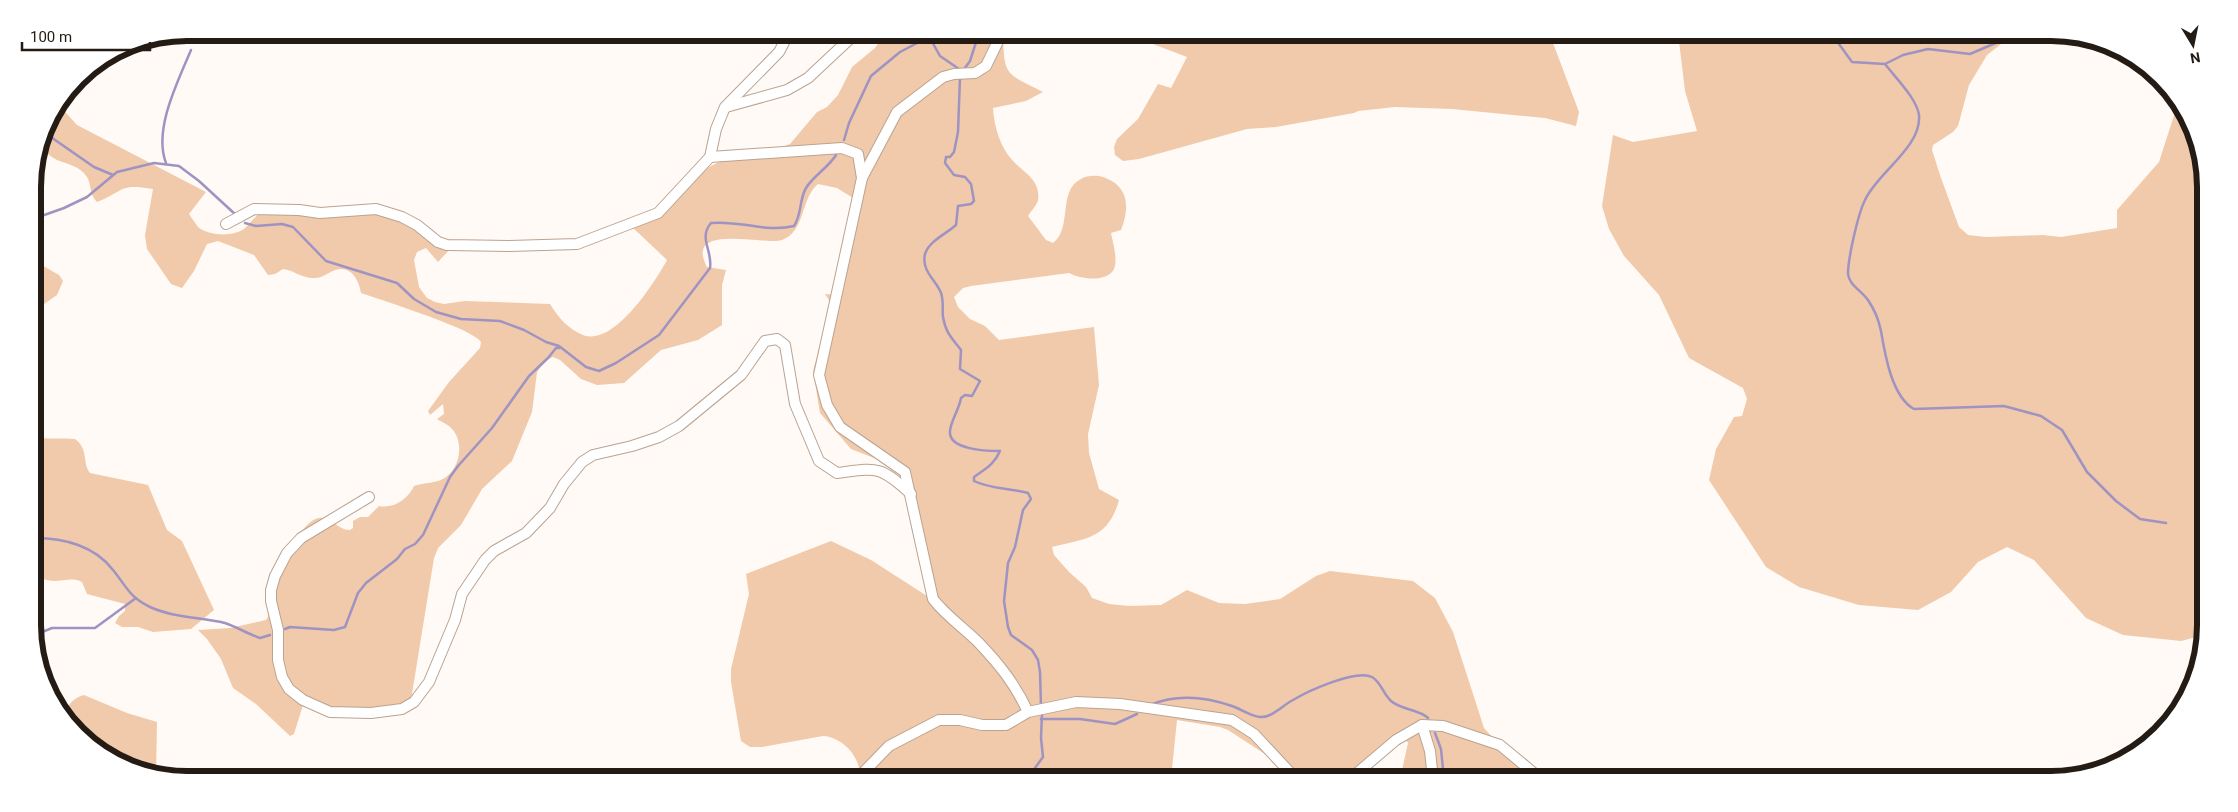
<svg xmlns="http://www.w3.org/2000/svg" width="2238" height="812" viewBox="0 0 2238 812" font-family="Roboto,sans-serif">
  <rect width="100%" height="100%" fill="#fffaf6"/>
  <!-- green -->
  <g fill="#f0caaa">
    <path d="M885,33H1003C1004,76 1005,73 1043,92L1026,101L993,108C994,126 1000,148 1014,162C1025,173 1041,181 1038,200C1037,205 1031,211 1028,216L1046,240L1053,243C1073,228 1057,191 1081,179C1087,175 1097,175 1103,177C1129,186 1130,207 1121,230L1111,233C1113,243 1118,260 1114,269C1107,283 1080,279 1069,273L971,286L963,288L954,297L958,307L970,319L985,326L999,340L1094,327L1099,385L1088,434L1089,453L1099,489L1119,500C1108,539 1087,538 1052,547L1054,555L1069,572L1086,587L1092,598L1109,604L1129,606L1161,605L1187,590L1219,603L1245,604L1280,599L1316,576L1330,571L1413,581L1435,598L1453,632L1484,728L1493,738L1544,779H1400L1408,743L1406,740L1403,739L1355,779H1289L1271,758L1228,730L1220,727L1177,720L1171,779H859C863,760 844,737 823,736L762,747H750L741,741L731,682V669L749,594L746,574L831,541L871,560L927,596L906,497L900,476L887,463L851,449L820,413L813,371L829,311V300L825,294L837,295L853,198L837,188L818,184C800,199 806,231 782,240C766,246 683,222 707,267L726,270L722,285V325L698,340L661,350L624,383L597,385L581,379L560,360L553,357L545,361L537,372L532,412L512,461L482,489L461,525L438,548L434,558L411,700L395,713L303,705L294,734L290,736L256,704L233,688L221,659L207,639L198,630L230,628L266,620L268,617C269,608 269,598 272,590C276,573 301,520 319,518C333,516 336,530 350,530L353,528V521L360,517H368L379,506C394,509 408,499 414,486C423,483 433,483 441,480C459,472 465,445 453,430C449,425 442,422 437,419L444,414L443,404L430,415L428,411L449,382L480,348L481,342C474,329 381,300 361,293C359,280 351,265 335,270C327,273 322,279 313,278C302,278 293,270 283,269L275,274L268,275L254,255L218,241L207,244L194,271L182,288L171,284L147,249L145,235L153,189C118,183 125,191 97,202C89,194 92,186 87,177C80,166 67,164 57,160C51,157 46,152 40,149L49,118L59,105L77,125L206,192L189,214C192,218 195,223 198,227C209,236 232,237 244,229C250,224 254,217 261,212H356L386,207L451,248L438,262L426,248L417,252L414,260L419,287L427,298L435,302L444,304L465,301L550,304C558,317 568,329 583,335C614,347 655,282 667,260L630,225L658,211L701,171L725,159L771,151L790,144L817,112L827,107L838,95L852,67L875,48Z"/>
    <path d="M1128,33H1600C1587,41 1568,39 1553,43L1579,112L1576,126L1545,118L1452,109L1395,107L1358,111L1354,113L1276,127L1247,129L1139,159L1123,161L1115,155L1114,147L1117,139L1138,119L1158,84L1171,88L1187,57L1137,38Z"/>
    <path d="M1678,33H2015L1987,55L1969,85L1958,126L1953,132L1933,145L1932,150L1941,178L1959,227L1968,235L1986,237L2043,235L2061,237L2117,228V210L2159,162L2178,103L2194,128L2204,167L2205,625L2204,635L2181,641L2123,635L2086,618L2034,560L2007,547L1978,562L1951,592L1918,610L1859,605L1799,587L1766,567L1709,480L1716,449L1734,417L1742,416L1747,399L1743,388L1689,358L1659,295L1624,256L1609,229L1602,206L1613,135L1633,142L1697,131L1685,91Z"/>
    <path d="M33,260L59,275L63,281L57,295L34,311Z"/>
    <path d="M34,435C45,441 62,437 75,439C89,449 82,463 90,473L148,485L167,530L182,541L214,610L191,629L153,632L138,627H122L115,623L119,616L125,611V604L87,594L82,582C72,577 65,581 54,581C47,581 42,578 35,575Z"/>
    <path d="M84,695L127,713L157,722L156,774L138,771L71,727L63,712C70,704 74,697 84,695Z"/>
  </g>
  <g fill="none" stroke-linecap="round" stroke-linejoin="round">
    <!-- stream -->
    <g stroke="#9f93c2" stroke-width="2.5">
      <path d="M1831,33L1852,62L1885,64C1895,77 1917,99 1919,115C1922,147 1877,173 1865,200C1858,214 1848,258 1848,274C1849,285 1862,291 1868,300C1874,309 1879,321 1881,331C1885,355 1892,397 1914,409L2004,406L2041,416L2062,430L2087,472L2116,501L2140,519L2166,523"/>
      <path d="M1885,64L1903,55L1928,49L1970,54L2019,33"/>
      <path d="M962,72L970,61L979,33"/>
      <path d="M960,77L958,132L954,152L950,157H946L945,163L954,175L965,177L971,184L974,201L971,204L958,206L956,225C946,234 929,241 925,254C921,271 936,280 941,293C944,302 942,308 943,317C946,334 952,338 961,350L960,369L980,381L972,396L965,395L961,398C959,410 951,420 950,431C948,450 987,451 1000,451C994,465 985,469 974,477V481C990,489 1010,488 1028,493L1031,499L1023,510L1015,547L1008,563L1004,601L1008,627L1011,635L1032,650L1038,660L1040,672L1041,706"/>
      <path d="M45,133L94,167L113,175"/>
      <path d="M844,140L849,123L871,76L900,52L923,40H931L940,56L959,69"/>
      <path d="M166,163C153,130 178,81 191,50"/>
      <path d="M33,219L64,208L87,197L117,172L154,163L179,166L199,181L236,215"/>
      <path d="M245,223L256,226L282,224L293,227L326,261L397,283L414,299L436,312L461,319L500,321L524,330L546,342L559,346L586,367L599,371L616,363L659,335L710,268C713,251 698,238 711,223C740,220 766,233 794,226C802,214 799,200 806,188C814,175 828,168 836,155"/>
      <path d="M35,538C64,538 95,546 113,570C127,587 129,597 150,607C174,618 200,617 225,623C237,627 248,634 260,638L270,635"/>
      <path d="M285,629L290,627L334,630L345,627L358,593L366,583L397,559L405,549L415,544L423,535L450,477L458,466L492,428L529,376L548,358L556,348H559"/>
      <path d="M35,635L52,628H95L136,598"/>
      <path d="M1150,705C1176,694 1206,697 1232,706C1241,709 1250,716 1260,717C1272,718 1283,705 1293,700C1308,691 1356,669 1372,677C1381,682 1383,694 1391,701C1401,710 1419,709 1428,718"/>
      <path d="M1041,719H1080L1115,724L1137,714"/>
      <path d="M1435,733L1441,749L1444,779"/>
      <path d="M927,779H931"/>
      <path d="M1027,779L1043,757L1041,738L1042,713"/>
    </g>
    <defs>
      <g id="minor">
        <path d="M1002,33L986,66L975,73L954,74L943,77L897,112L862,178L819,375L827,405L840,427L905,472L933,599C946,616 963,627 978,642C1000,665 1015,684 1028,712"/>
        <path d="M726,107L787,90L808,78L856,33"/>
        <path d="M710,157L842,148L858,154L862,178"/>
        <path d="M226,224L254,209L299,210L320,213L376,209L402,217L417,225L438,242L447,245L509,246L577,244L658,213L710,157L716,129L725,107L779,52L789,33"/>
        <path d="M369,497L301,538L287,553L275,576L271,590V601L278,630V660L282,677L289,689L303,700L330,712L371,713L402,709L414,702L429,682L455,620L462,594L485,560L494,551L526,533L550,508L564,484L582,462L593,455L632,446L659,437L679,426L741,375L765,341L777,339L785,345L795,404L819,461L837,473C877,468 879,465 911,494"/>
        <path d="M1422,725L1430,751L1433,779"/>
        <path d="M857,779L889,746L939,720H960L982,725H1006L1028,712L1076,702L1120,704L1232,720L1254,734L1296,779"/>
        <path d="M1350,779L1396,740L1422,725L1443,726L1500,745L1541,779"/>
      </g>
    </defs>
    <!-- minor casing -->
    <use href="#minor" stroke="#baa391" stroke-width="12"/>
    <!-- minor -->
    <use href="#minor" stroke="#fff" stroke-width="10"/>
  </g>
  <!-- crop -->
  <path d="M0 0H2238V812H0ZM187 41H2051A146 146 0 0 1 2197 187V625A146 146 0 0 1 2051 771H187A146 146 0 0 1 41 625V187A146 146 0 0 1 187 41Z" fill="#fff" fill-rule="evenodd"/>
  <path fill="none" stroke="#231b14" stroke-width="6" d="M187 41H2051A146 146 0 0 1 2197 187V625A146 146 0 0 1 2051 771H187A146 146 0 0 1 41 625V187A146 146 0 0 1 187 41Z"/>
  <!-- north arrow -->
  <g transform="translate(2193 45) rotate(170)" stroke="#ffffff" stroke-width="4" paint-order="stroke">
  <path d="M0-4L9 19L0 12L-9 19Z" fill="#231b14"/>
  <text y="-8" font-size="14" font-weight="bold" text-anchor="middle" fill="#231b14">N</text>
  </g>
  <!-- scale -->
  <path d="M22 42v8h128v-8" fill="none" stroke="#231b14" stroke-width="2.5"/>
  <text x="30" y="42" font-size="15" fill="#231b14" stroke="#ffffff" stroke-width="4" paint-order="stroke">100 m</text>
</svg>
